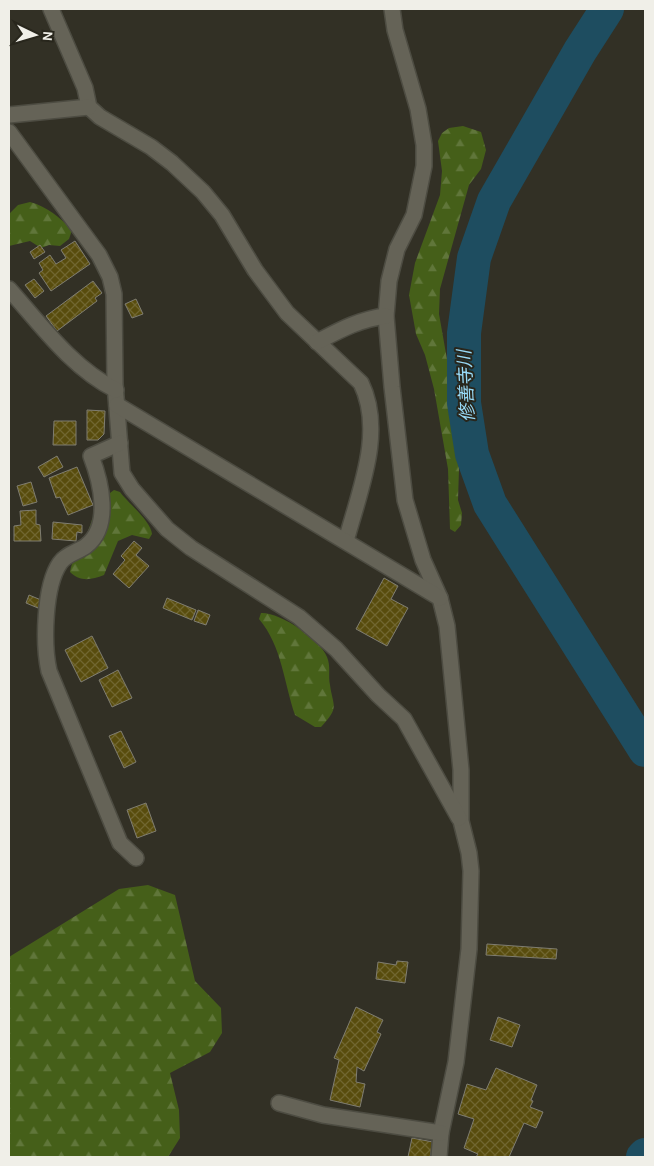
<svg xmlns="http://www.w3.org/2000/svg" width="654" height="1166" viewBox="0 0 654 1166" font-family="Karla,'Noto Sans JP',sans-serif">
  <defs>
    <pattern id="forest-firs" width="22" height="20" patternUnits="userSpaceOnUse" patternTransform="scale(1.25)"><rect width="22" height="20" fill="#455f19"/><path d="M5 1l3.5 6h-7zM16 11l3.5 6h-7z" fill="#60763a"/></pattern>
    <pattern id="building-cross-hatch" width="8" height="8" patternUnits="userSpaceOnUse" patternTransform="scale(1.25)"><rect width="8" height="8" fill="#584c0d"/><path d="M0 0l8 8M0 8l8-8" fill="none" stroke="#706630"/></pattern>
  </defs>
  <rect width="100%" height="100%" fill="#323025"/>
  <!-- forest -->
  <g fill="url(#forest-firs)">
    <path d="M463,126L481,132L486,150L481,169L469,185L440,289L439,314L451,382V407L459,469L458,500L462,513L461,525L455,532L450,529L448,469L434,389L425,355L416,334L409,295L415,263L440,195L442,171L438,141L442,133L449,128Z"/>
    <path d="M30,202C48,207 59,217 72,230L69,239L60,246L49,245L41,248L30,241L9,246V214L18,205Z"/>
    <path d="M114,490L120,492C128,503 151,521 152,534L149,539L132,535L118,541L104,575C91,580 80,582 70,572C72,560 77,554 83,543C94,521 91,507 114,490Z"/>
    <path d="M261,613C280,612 320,639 327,657C331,666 328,676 330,685C333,707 340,707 321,727H315L295,715C284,683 282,646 259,619Z"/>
    <path d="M148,885L175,895L195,981L221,1008L222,1033L210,1052L170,1073L179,1110L180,1138L168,1157H9V957L119,889Z"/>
  </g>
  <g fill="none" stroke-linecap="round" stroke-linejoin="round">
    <!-- river -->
    <g stroke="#1e4d60" stroke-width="34">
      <path d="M607,9L580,51L494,201L474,258L464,333V403L472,454L490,504L645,750"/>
      <path d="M643,1157L645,1155"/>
    </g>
  </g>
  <!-- building -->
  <g fill="url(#building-cross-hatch)" stroke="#7f7d71">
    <path d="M75,241L90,264L51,291L39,273L43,270L39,263L50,255L56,264L66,258L61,250Z"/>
    <path d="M40,245L45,252L34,259L30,252Z"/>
    <path d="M34,279L44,291L35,298L25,285Z"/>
    <path d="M93,281L102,293L95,298L97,301L57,331L46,316Z"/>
    <path d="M136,299L143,314L132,318L125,304Z"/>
    <path d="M87,410L105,411L104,434L98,440H87Z"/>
    <path d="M54,421H76V445H53Z"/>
    <path d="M57,456L63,467L44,477L38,467Z"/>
    <path d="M77,467L93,505L68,515L60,497L56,498L49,478Z"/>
    <path d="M31,482L37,502L23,506L17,486Z"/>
    <path d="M36,510V524L40,525L41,541H14V526L21,525L20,511Z"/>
    <path d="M53,522L82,525V533L77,532L76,541L52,539Z"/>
    <path d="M134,541L142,548L136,555L149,566L129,588L113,574L125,560L121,556Z"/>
    <path d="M384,578L398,586L391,599L408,608L387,646L356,629Z"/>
    <path d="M29,595L41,600L38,608L26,603Z"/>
    <path d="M167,598L196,610L192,620L163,608Z"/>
    <path d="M198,610L210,615L206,625L194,621Z"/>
    <path d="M92,636L108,668L81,682L65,650Z"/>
    <path d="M118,670L132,698L112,707L99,680Z"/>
    <path d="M121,731L136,762L124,768L109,736Z"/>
    <path d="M146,803L156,831L137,838L127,810Z"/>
    <path d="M487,944L557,949L556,959L486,955Z"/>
    <path d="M397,961L408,962L405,983L376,979L378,962L396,965Z"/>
    <path d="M356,1007L383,1020L377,1032L381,1034L364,1071L357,1067L356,1082L365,1084L360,1107L330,1100L339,1060L334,1058Z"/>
    <path d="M498,1017L520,1025L512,1047L490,1040Z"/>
    <path d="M496,1068L537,1085L531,1100L533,1101L530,1107L543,1112L536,1128L524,1123L509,1157H476L478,1154L464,1148L474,1119L458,1114L467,1084L486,1090Z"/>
    <path d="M412,1138L433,1142L430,1157H408Z"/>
  </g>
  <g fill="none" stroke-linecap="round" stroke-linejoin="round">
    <defs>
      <g id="minor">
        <path d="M51,9L85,88L89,107L100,117L151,147L172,163L203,192L222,215L255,270L287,313L361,383C385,432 359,492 346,541"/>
        <path d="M392,9L395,30L418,109L424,145V166L414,215L397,249L389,281L386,316L392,387L405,500L423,560L440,598L447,626L461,770V821L469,853L471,871L469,949L456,1062L441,1133L439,1157"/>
        <path d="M9,115L89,107"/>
        <path d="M9,132L99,255L110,277L114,294L115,384L122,473L132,489L167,529L191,548L299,617L336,649L378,695L404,719L459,818"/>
        <path d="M9,289C41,325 72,368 116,390"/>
        <path d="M317,342C340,330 360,319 386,316"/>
        <path d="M117,405L440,598"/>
        <path d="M120,443L91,456C101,482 112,526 86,546C78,552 66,554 60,563C44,586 43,644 49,671L120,843L136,858"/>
        <path d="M279,1103L323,1115L441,1133"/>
      </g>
    </defs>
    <!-- minor casing -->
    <use href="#minor" stroke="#4d4c42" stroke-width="18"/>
    <!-- minor -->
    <use href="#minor" stroke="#656357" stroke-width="15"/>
  </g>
  <g text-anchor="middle" stroke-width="4" stroke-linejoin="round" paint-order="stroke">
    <!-- water labels -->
    <g font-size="18" font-style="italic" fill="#98daf7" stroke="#28261c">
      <text transform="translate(466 386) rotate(-93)" y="6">修善寺川</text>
    </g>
  </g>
  <!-- border -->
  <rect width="654" height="1166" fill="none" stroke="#f0efe8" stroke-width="20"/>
  <!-- north arrow -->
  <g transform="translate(35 35) rotate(95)" stroke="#28261c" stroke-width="4" paint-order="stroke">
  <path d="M0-4L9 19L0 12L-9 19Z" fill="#f0efe8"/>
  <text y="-8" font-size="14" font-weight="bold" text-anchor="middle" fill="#f0efe8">N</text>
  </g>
</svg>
